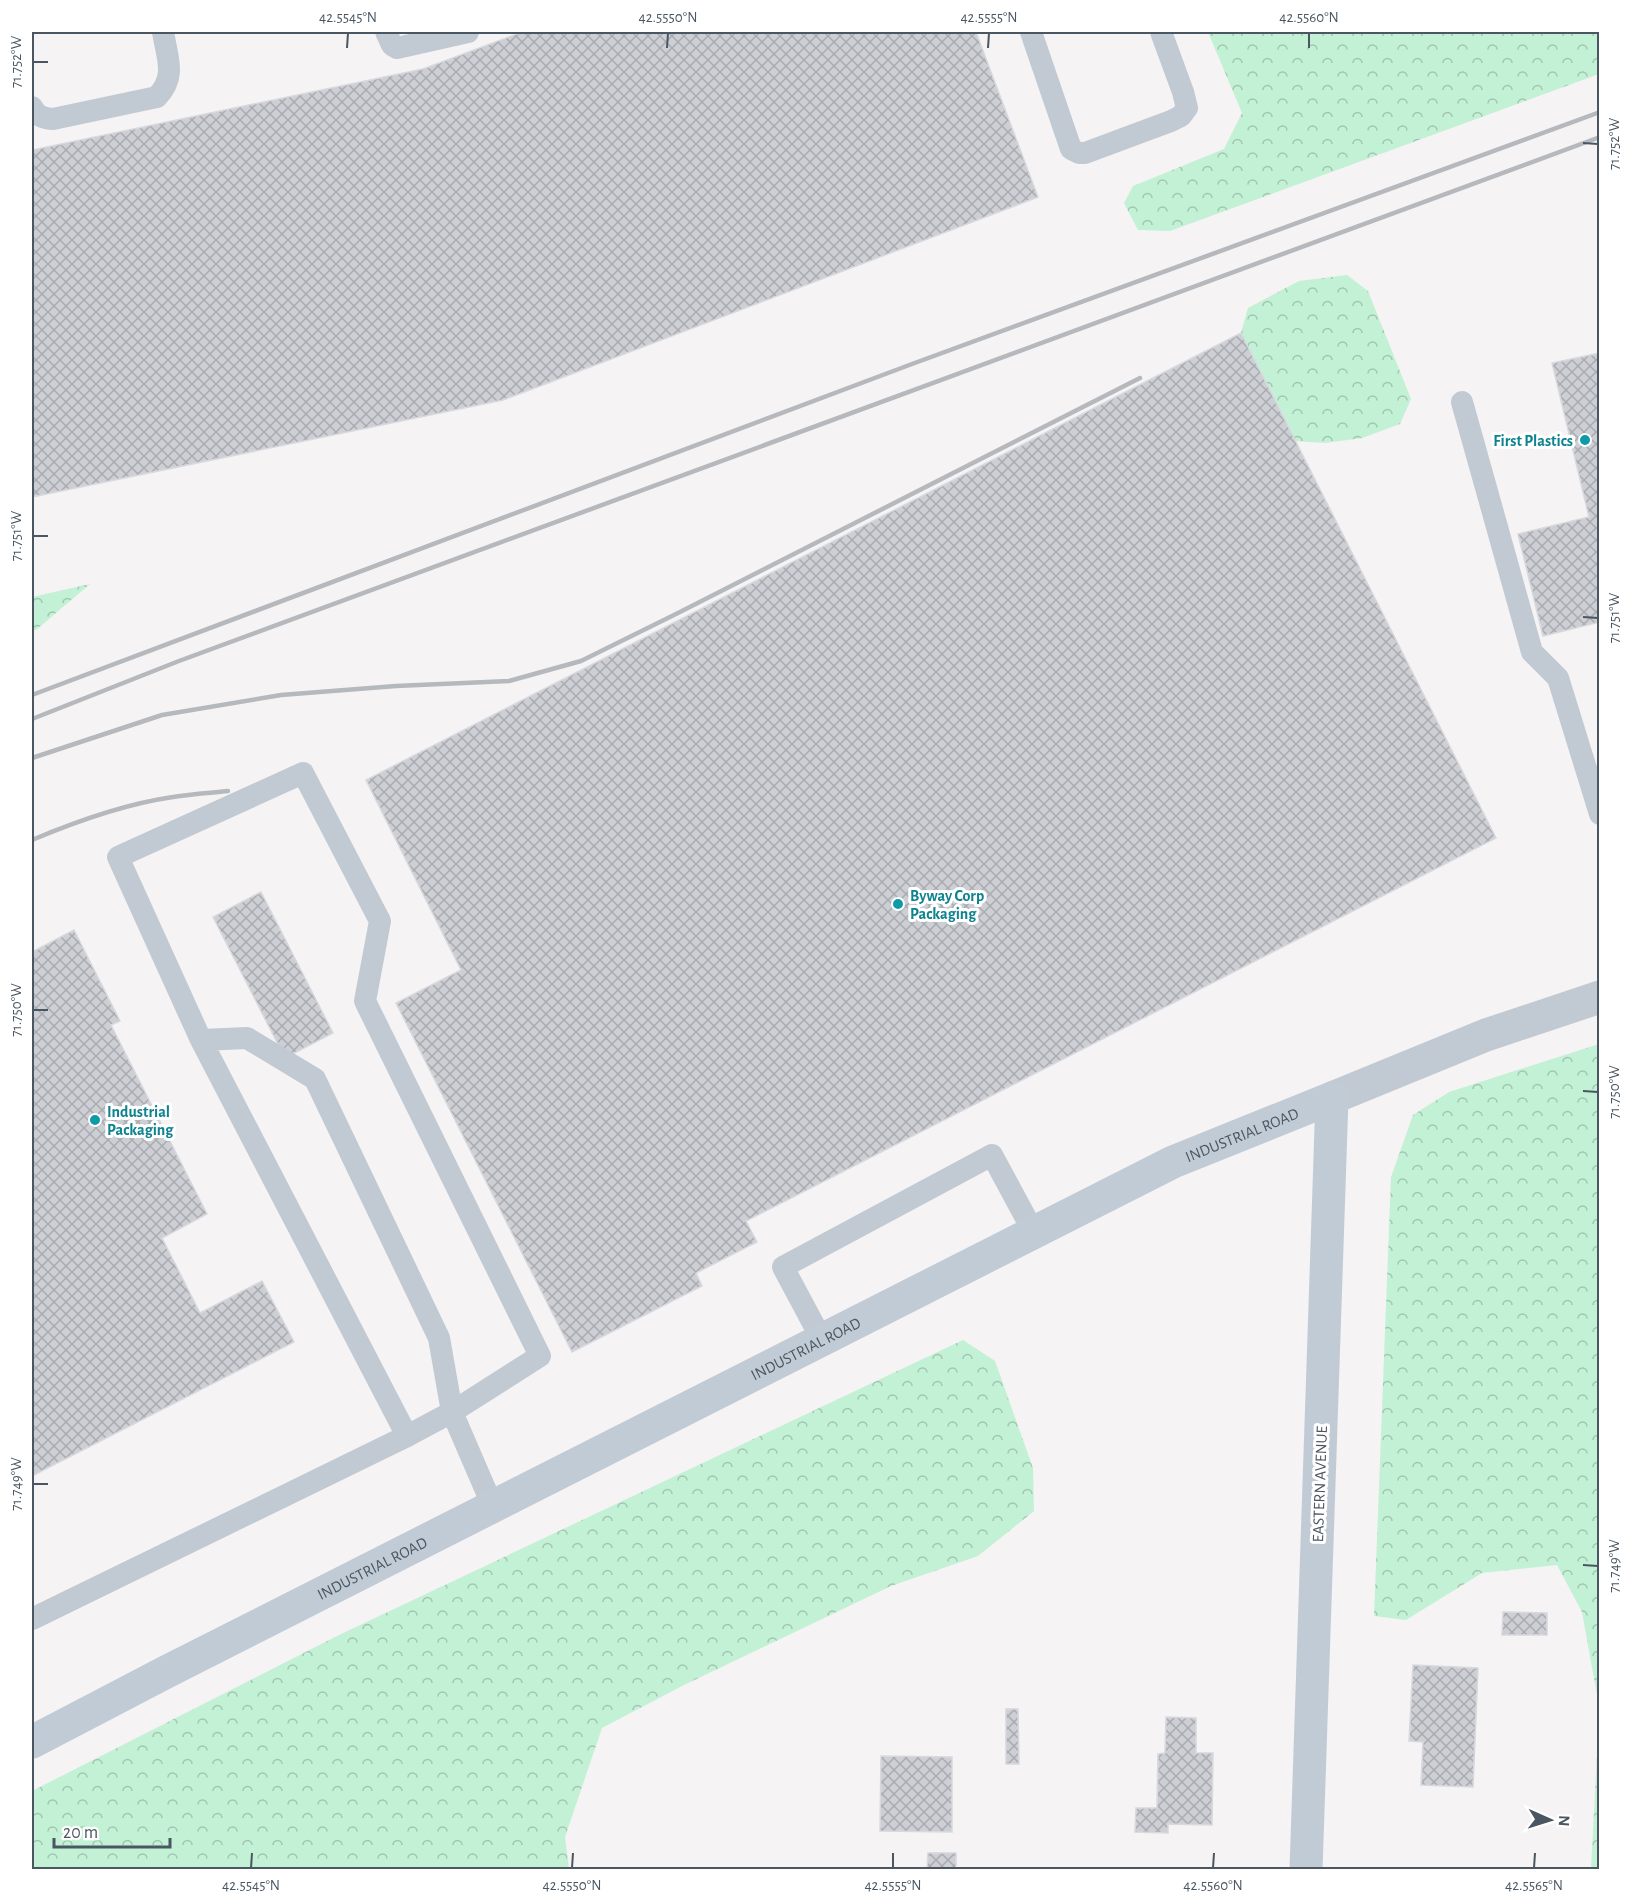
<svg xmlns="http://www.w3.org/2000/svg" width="1631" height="1901" viewBox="0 0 1631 1901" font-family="'Alegreya Sans',sans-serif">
  <defs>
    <pattern id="forest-crowns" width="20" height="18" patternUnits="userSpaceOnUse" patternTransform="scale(1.5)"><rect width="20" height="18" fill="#c3f1d5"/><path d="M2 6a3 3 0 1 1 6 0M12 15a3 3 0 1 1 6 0" fill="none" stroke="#a0c6b0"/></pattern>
    <pattern id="building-cross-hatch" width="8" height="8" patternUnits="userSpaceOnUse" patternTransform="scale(1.5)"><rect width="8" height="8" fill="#cdcfd5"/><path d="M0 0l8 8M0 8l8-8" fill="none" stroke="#a8abb0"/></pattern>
  </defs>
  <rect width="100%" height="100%" fill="#f5f3f3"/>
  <!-- forest -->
  <g fill="url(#forest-crowns)">
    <path d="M1208,32H1599V74L1170,231L1138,230L1124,203L1133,186L1224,149L1242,113Z"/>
    <path d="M1347,275L1368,291L1411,399L1400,424L1362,438L1325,443L1295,441L1241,333L1248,308L1299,281Z"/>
    <path d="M90,584L36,630L32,631V597Z"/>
    <path d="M1599,1044H1600L1599,1706L1582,1612L1557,1565L1482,1573L1406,1620L1374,1616L1391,1177L1413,1115L1449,1092Z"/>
    <path d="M963,1340L995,1361L1033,1468L1034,1511L978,1556L891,1586L684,1685L602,1728L565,1837L569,1869H32V1791L339,1635Z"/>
    <path d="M1599,1715V1869H1591Z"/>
  </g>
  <!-- building -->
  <g fill="url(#building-cross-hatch)" stroke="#d7d9de" stroke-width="1.5">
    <path d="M522,32H976L1038,197L503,400L32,497V150L423,69Z"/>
    <path d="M1241,333L1496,838L746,1221L757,1242L696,1273L702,1286L572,1352L396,1003L461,970L366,780Z"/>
    <path d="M1600,353V622L1543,636L1518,534L1589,517L1552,363Z"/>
    <path d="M261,892L333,1033L285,1058L213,917Z"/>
    <path d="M74,930L120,1021L111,1025L207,1214L162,1238L200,1313L262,1281L294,1342L32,1476V952Z"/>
    <path d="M1503,1612L1547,1613V1635H1502Z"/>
    <path d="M1413,1665L1478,1668L1473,1787L1421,1785L1423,1742L1409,1741Z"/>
    <path d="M1006,1709H1018L1019,1764H1006Z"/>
    <path d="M1166,1717L1196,1718V1753H1213L1212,1825L1168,1824V1833L1135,1832L1136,1808H1157L1158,1754L1165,1753Z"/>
    <path d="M881,1756L952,1757V1832L880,1831Z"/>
    <path d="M928,1853H956V1870H927Z"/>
  </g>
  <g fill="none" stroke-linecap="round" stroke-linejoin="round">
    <!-- lane -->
    <g stroke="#c1cad2" stroke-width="22">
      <path d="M386,32L392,45L397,48L468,32"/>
      <path d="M1031,32L1071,149L1079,153H1085L1171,121L1181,116L1187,108L1183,92L1161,32"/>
      <path d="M32,107C37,116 42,118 53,119L157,97C177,76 167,58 163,32"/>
      <path d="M1462,402L1532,652L1558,678L1600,814"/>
      <path d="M201,1040L118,857L303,773L380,921L365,1001L540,1356L452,1412L439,1338L315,1079L247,1038L201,1040L407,1436"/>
      <path d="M822,1340L783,1267L992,1155L1034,1233"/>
      <path d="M32,1619L407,1436L452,1412L493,1507"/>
    </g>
    <!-- street -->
    <path stroke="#c1cad2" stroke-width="33" d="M1332,1098L1486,1035L1600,997"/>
    <!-- secondary -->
    <path stroke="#c1cbd6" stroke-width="33" id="s1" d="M32,1742L168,1671L1173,1162L1332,1098L1306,1870"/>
    <!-- rail -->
    <g stroke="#b5b8bd" stroke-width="4.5">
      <path d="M32,695L912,364L1600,112"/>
      <path d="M32,719L179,661L1600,137"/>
      <path d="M32,758L162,715L281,695L396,686L509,681L581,661L678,613L1140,378"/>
      <path d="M32,840C77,821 124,804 173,797C191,794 209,793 228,791"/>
    </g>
  </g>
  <!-- ticks -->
  <path fill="none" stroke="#4a5661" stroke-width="2" d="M347,48L348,33M667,48L668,33M988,48L989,33M1309,48V33M33,62H48M1583,143L1598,144M33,536H48M1583,617L1598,618M33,1010H48M1583,1091L1598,1092M33,1484H48M1583,1565L1598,1566M251,1868L252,1853M572,1868L573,1853M893,1868V1853M1213,1868L1214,1853M1534,1868L1535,1853"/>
  <!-- markers -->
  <g fill="#0f9aa8" stroke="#fff" stroke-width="2">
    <circle cx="1585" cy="440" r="6"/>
    <circle cx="898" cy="904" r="6"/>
    <circle cx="95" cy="1120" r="6"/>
  </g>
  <g text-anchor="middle" stroke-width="6" stroke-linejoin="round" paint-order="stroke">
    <!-- culture labels -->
    <g font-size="16" font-weight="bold" fill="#0d838f" stroke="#fff" text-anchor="start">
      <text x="1573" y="446" text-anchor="end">First Plastics</text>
      <text x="910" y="901">Byway Corp<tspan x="910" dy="18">Packaging</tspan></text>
      <text x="107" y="1117">Industrial<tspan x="107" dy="18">Packaging</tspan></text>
    </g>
    <!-- street labels -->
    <g font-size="16" fill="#4a5661" stroke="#fff">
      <text dy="6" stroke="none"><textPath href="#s1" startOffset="1354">INDUSTRIAL ROAD</textPath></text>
      <text dy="6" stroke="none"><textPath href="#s1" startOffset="868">INDUSTRIAL ROAD</textPath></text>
      <text transform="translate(1319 1484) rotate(-88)" y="6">EASTERN AVENUE</text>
      <text dy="6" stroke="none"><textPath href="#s1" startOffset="382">INDUSTRIAL ROAD</textPath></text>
    </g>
  </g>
  <!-- border -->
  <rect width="1631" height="1901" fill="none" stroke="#ffffff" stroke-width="66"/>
  <!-- north arrow -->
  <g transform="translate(1550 1820) rotate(93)" stroke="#ffffff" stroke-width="4.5" paint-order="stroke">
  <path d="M0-4.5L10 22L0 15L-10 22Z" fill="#4a5661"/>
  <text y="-9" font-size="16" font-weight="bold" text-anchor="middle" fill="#4a5661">N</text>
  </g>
  <!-- scale -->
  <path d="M54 1838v9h116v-9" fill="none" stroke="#4a5661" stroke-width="3"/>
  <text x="63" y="1838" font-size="18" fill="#4a5661" stroke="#ffffff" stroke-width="4.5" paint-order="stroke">20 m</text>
  <rect x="33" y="33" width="1565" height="1835" fill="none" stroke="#4a5661" stroke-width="2"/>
  <g font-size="15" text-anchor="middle" fill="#4a5661">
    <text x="348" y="22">42.5545°N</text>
    <text x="668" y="22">42.5550°N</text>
    <text x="989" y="22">42.5555°N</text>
    <text x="1309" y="22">42.5560°N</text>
    <text transform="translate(16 62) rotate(-90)" y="5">71.752°W</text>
    <text transform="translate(1614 144) rotate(-90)" y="5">71.752°W</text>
    <text transform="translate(16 536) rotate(-90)" y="5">71.751°W</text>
    <text transform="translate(1614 618) rotate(-90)" y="5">71.751°W</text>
    <text transform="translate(16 1010) rotate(-90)" y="5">71.750°W</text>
    <text transform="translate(1614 1092) rotate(-90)" y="5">71.750°W</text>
    <text transform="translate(16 1484) rotate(-90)" y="5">71.749°W</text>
    <text transform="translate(1614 1566) rotate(-90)" y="5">71.749°W</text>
    <text x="251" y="1890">42.5545°N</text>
    <text x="572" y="1890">42.5550°N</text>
    <text x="893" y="1890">42.5555°N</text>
    <text x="1213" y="1890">42.5560°N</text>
    <text x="1534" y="1890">42.5565°N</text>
  </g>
</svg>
